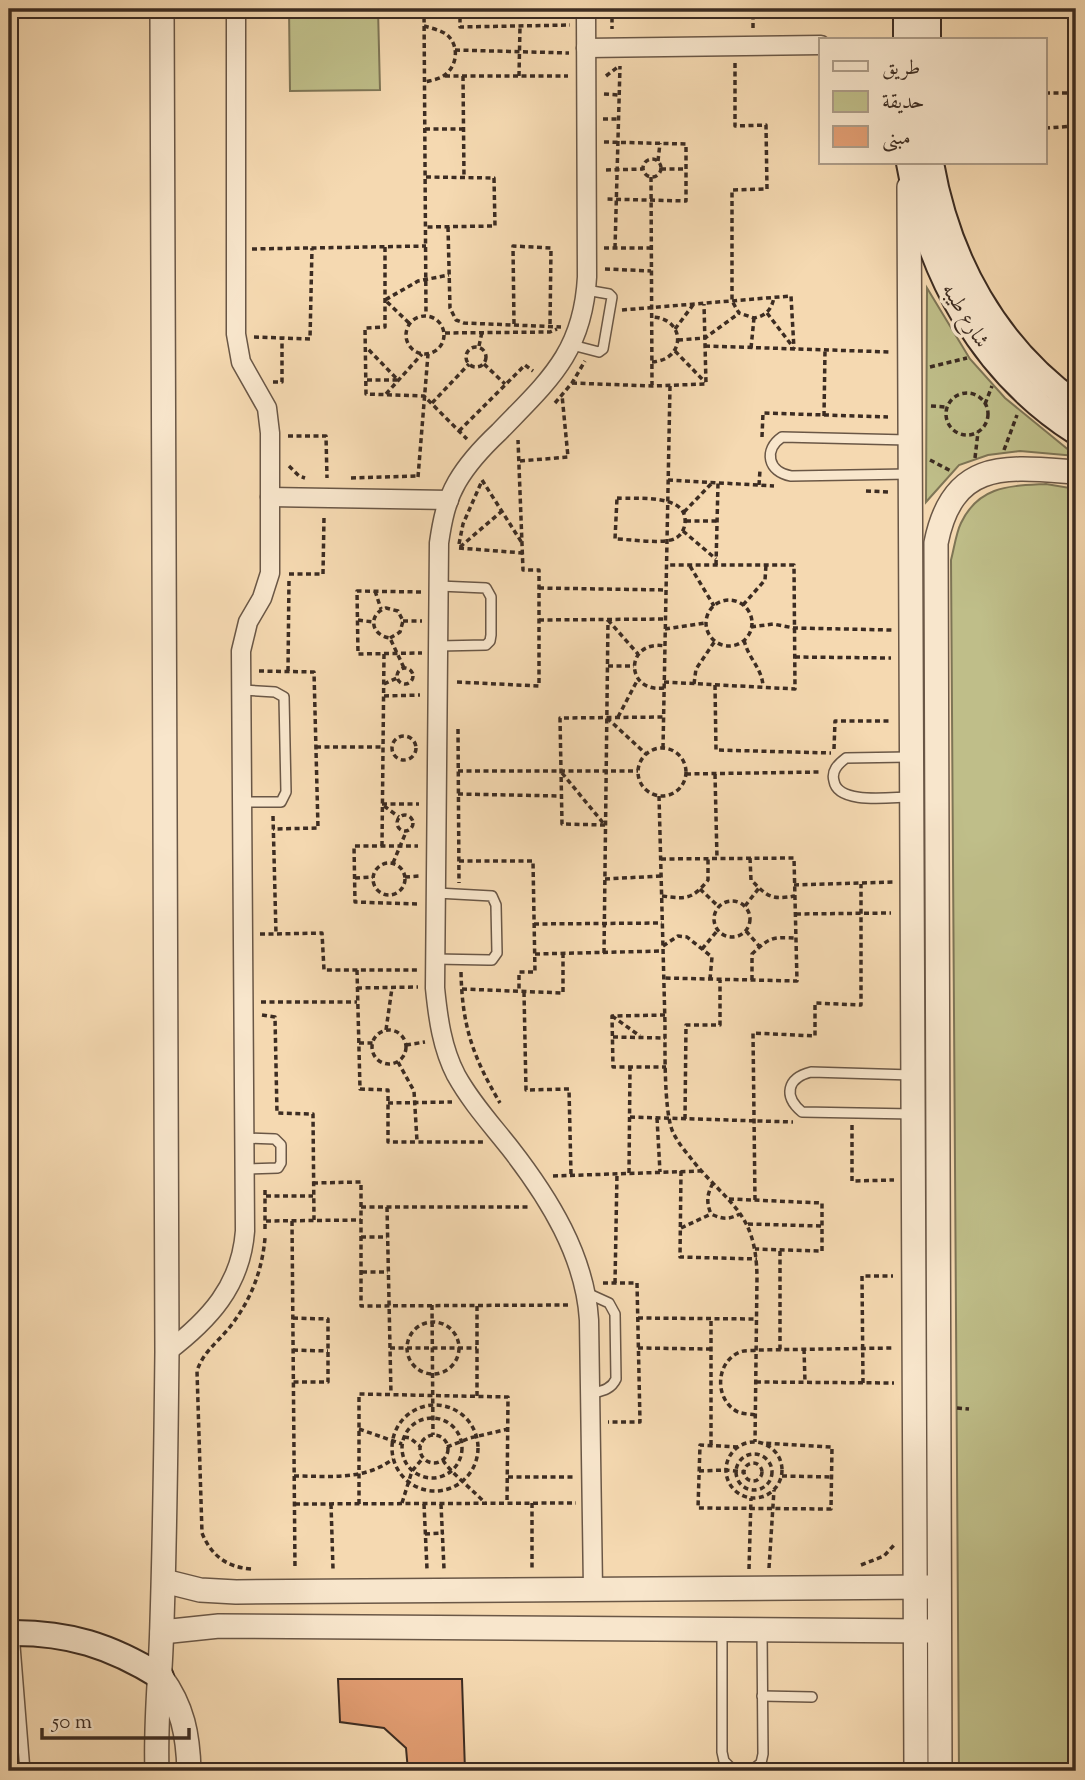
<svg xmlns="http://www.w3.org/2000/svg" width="1085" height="1780" viewBox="0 0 1085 1780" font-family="'Sorts Mill Goudy',Amiri,serif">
  <rect width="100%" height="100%" fill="#f5d9b1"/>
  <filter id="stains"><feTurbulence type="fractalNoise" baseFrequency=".00286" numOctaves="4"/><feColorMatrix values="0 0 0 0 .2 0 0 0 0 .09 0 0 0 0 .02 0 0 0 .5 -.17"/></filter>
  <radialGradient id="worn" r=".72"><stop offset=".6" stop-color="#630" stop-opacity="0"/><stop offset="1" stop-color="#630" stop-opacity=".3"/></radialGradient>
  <!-- green -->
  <g fill="#bfbe89" stroke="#7e7556" stroke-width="2">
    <path d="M289,9H378L380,90L290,91Z"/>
    <path d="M927,288L970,359L1005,398L1076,456L1020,451L988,455L959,465L926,502Z"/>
    <path d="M1046,484L1076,489V1771H959L951,560C954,549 956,533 961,523C979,485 1011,486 1046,484Z"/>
  </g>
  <!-- building -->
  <path fill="#e39e73" stroke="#3c2c22" stroke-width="2" d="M338,1679H462L465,1771H408L406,1748L384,1728L340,1722Z"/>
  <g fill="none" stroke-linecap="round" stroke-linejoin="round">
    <defs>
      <g id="service">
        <path d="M572,345L599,352L603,349L612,297L609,294L586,290"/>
        <path d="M908,440L782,437C763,450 768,472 791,476L909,474"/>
        <path d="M439,586L486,588L491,597V635L490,641L486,645L439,646"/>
        <path d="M242,690L275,692L284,697L286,792L281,802H242"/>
        <path d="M909,797C891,797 838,805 834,781C831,771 838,764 846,758L909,757"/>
        <path d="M435,959L489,960H492L497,953L496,905L492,896L437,893"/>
        <path d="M912,1075L811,1072C787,1078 783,1096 802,1112L913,1114"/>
        <path d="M244,1138L275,1139L281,1145V1163L278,1168L245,1169"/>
        <path d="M587,1293L609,1303L615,1314L616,1379C611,1390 601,1391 590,1394"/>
        <path d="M722,1631V1752L724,1761L734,1771"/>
        <path d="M14,1633L25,1771"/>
        <path d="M762,1696L812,1697"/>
        <path d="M751,1771L761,1763L763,1754L762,1631"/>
      </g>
      <g id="minor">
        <path d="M586,9L587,277C583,353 548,381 499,432C483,447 468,463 457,482C446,501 442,522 439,543L435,988C438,1018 442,1048 456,1075C471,1102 491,1124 510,1148C549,1198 585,1256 589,1320L593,1589"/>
        <path d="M586,48L821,45"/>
        <path d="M270,497L449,500"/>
        <path d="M167,1352C209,1320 241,1286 245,1231L241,651L248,622L262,598L270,573V433L267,408L241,362L236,334V9"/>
      </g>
      <g id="tertiary">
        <path d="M909,187L916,1771"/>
        <path d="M164,1581L200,1590L236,1592L929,1587"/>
        <path d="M162,1632L219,1626L928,1631"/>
        <path d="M161,1677C183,1707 188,1735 189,1771"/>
        <path d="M157,1771C155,1719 161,1673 162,1621C165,1531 166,1442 167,1352L162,9"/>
        <path d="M940,1771L936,543C953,458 1007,467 1076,472"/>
      </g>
      <g id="secondary">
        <path d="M906,40V9"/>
        <path d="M928,40V9"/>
        <path d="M909,163C928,273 981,371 1076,432"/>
        <path d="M931,163C948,260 995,346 1076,404"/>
        <path d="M9,1633C68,1632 111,1646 161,1677"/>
      </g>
    </defs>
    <!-- service casing -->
    <use href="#service" stroke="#6a5746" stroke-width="12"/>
    <!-- minor casing -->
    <use href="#minor" stroke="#6a5746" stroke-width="21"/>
    <!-- tertiary casing -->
    <use href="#tertiary" stroke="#6a5746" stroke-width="26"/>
    <!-- secondary casing -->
    <use href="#secondary" stroke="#3c2c22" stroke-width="28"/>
    <!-- path -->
    <g stroke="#3c2c22" stroke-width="3.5" stroke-dasharray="5 3.5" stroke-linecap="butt">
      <path d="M424,9L426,315"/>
      <path d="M460,9V27L570,25"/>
      <path d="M612,9V29"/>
      <path d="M424,26C431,28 440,30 446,34C459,44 458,64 446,74C441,79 432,80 425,82"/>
      <path d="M753,28V9"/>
      <path d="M455,50L569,53"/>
      <path d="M735,63V126L766,125L767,189L732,190V301L739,313L754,318C766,316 772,309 774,297"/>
      <path d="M445,76H568"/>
      <path d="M463,76L464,178"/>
      <path d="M519,76L520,26"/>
      <path d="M606,76L619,66"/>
      <path d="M1045,93H1076"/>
      <path d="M604,94L619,95"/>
      <path d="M603,119H618"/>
      <path d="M1045,128L1076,126"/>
      <path d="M425,129H463"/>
      <path d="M604,142L686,144V201L605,199"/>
      <circle cx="652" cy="168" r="9"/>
      <path d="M658,161L660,143"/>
      <path d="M661,169H686"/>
      <path d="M606,170L642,169"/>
      <path d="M426,177L494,178L495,226L426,227"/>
      <path d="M651,177L652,385"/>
      <path d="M448,227L450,308L456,320L464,323L561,327"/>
      <path d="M385,247V327L365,328L366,394L424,396L467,439"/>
      <path d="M604,248H651"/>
      <path d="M615,248L620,66"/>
      <path d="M252,249L426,246"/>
      <path d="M605,269L651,271"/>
      <path d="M622,310L791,296L794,349"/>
      <path d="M767,313L793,347"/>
      <circle cx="425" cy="335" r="19"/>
      <path d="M409,323L385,300L418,281L449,275"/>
      <path d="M514,324L513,246L551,248L550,325"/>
      <path d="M675,329L693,305"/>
      <path d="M445,333L550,332L557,329"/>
      <path d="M254,337L310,339L312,248"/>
      <path d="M678,340L705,338L738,314"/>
      <path d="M479,346L482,332"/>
      <path d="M705,346L891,352"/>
      <circle cx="476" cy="357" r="10"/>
      <path d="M751,348L754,318"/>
      <path d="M675,351L705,382"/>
      <path d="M652,362C686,360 686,319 653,317"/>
      <path d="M484,364L505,384"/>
      <path d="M930,367L967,358"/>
      <path d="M367,380H398L367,348"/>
      <path d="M273,382H282V339"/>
      <path d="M572,383L652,386L706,384L704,304"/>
      <circle cx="967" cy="414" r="21"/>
      <path d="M386,394L422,354"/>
      <path d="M432,403L469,364"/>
      <path d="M555,403L572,383L585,361"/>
      <path d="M985,404L992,386"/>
      <path d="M931,406L946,407"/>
      <path d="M824,416L825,350"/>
      <path d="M459,431L525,365L533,371"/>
      <path d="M288,436H326L327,478"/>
      <path d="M762,437L763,413L888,417"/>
      <path d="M1004,450L1017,415"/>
      <path d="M975,458L978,432"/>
      <path d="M930,460L951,471"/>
      <path d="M520,461L568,457L562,395"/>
      <path d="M289,466L299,476L305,478"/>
      <path d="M418,477L428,354"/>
      <path d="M351,478L418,476"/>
      <path d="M482,480L522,543"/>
      <path d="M668,480L774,486"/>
      <path d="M759,485L760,470"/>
      <path d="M866,491L890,492"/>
      <path d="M617,498C635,499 684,494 685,519C686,526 682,535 676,538C664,545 629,539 615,539Z"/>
      <path d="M684,512L712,483"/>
      <path d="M686,521H717"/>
      <path d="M683,531L716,559"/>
      <path d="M459,544L463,524L481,483"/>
      <path d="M460,547L502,511"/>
      <path d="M459,548L523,553"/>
      <path d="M716,565L718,483"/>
      <path d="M690,566L714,606"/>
      <path d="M289,574H323L324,517"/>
      <path d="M539,588L666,590"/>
      <path d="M375,591L381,609"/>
      <path d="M421,592L357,591L358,654L422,653"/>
      <circle cx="729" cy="623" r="23"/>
      <path d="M743,605L765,580L766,565"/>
      <path d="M358,620L373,622"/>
      <path d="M539,620L666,619"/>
      <path d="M608,620L638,654"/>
      <path d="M403,621H422"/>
      <path d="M751,627L773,624L794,628L892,630"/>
      <path d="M665,629L706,623"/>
      <path d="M390,638L400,632L403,621L398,611L386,608C368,614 370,635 390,638L404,668"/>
      <path d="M744,640C748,658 762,668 763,686"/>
      <path d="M795,657L891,658"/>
      <path d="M608,666H634"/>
      <circle cx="405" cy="676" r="8"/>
      <path d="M259,671L314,672L318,828L273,829"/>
      <path d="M288,671L289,579"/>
      <path d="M457,682L539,686V570H523L518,440"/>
      <path d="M664,682L795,689L794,565H667"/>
      <path d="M384,684L397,678"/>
      <path d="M694,684L696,669L715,641"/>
      <path d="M715,685L716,750L831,753"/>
      <path d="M664,688C624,693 625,639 665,646"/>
      <path d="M384,696L420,695"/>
      <path d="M618,717L638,679"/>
      <path d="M607,718L646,754"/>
      <path d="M458,729L459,883"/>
      <circle cx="404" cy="748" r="12"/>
      <path d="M316,747H383"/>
      <path d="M663,748L670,386"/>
      <circle cx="662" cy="772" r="24"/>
      <path d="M834,749L835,721H890"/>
      <path d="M458,771H638"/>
      <path d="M562,773L604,824"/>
      <path d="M686,774L820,772"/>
      <path d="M715,774L717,858"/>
      <path d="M458,794L561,796"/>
      <path d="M659,796C661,872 663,948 665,1024C665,1050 664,1108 672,1130C677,1142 686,1152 693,1161C730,1206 756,1212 757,1277L755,1442"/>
      <path d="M382,804H419"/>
      <path d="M384,806L399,817"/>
      <circle cx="405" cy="823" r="8"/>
      <path d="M273,816L276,934L322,933L324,970H418"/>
      <path d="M605,825L562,824L560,718L664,717"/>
      <path d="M382,846L384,654"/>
      <path d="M750,858L751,880C768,897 771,900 795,896"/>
      <path d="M661,859L794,858L797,981L664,978"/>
      <path d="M459,861H533L535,972H519V992"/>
      <circle cx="389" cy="879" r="16"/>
      <path d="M393,863L406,832"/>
      <path d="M405,877L420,876"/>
      <path d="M355,878L373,877"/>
      <path d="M605,879L661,876"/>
      <path d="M794,885L894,882"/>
      <path d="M700,889L719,907"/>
      <path d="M662,896C686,899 692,900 708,880V859"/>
      <circle cx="732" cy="919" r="18"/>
      <path d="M417,904L355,902L354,846H418"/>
      <path d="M745,906L759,888"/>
      <path d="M796,914L891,913"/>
      <path d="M534,924L662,923"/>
      <path d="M746,931L760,947"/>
      <path d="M260,934H276"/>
      <path d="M663,946L678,936L687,937L712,957L710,979"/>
      <path d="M702,949L718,930"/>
      <path d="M604,953L608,620"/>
      <path d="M535,954L662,951"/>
      <path d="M357,970L360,1089L388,1090V1142H484"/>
      <path d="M461,972C462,1026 473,1057 500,1103"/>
      <path d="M752,980V954C770,937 772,937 796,938"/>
      <path d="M357,988L418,987"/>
      <path d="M462,989L563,993V953"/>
      <path d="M524,992L526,1090L569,1089L571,1174"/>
      <path d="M261,1002H357"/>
      <path d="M262,1015L275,1017L277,1113L313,1114L314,1220"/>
      <path d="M665,1015L612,1016L613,1067H666"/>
      <path d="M612,1016L640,1036"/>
      <path d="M386,1030L392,988"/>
      <circle cx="389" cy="1047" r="17"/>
      <path d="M613,1037L665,1038"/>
      <path d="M359,1043H373"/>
      <path d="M406,1045L425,1042"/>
      <path d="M398,1062L414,1091L417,1141"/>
      <path d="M388,1103L452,1102"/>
      <path d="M630,1117L793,1122"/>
      <path d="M657,1118L660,1172"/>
      <path d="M685,1119L686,1025H720V980"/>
      <path d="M852,1125V1181L894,1180"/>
      <path d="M681,1171L680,1257L757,1259"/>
      <path d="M629,1173L630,1067"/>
      <path d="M553,1176L701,1171"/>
      <path d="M313,1183L361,1182V1306L569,1305"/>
      <path d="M713,1183C707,1194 706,1202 711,1214C722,1219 728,1220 740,1214"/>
      <path d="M265,1190V1231"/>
      <path d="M266,1196H313"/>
      <path d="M729,1199L822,1203V1251L755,1249"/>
      <path d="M755,1200L753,1033L815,1036V1003L861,1005V884"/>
      <path d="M361,1207H530"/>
      <path d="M387,1207L391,1394"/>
      <path d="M266,1221L361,1220"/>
      <path d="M292,1221L295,1569"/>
      <path d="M748,1224L821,1226"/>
      <path d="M681,1228L711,1214"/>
      <path d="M361,1237H387"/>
      <path d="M780,1251V1350"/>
      <path d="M362,1272H388"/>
      <path d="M603,1283H637L640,1422H608"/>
      <path d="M615,1283L617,1173"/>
      <path d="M432,1305L433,1435"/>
      <path d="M293,1318L328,1319V1382H293"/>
      <path d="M638,1318L757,1319"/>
      <circle cx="433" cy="1348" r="26"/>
      <path d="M390,1348H477"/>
      <path d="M638,1348L711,1349"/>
      <path d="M804,1349L805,1382"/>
      <path d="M293,1350L328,1351"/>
      <path d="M756,1382L894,1383"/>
      <path d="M863,1383L862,1276H893"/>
      <path d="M477,1396V1305"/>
      <circle cx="435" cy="1448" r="43"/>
      <path d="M957,1408L969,1409"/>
      <path d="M755,1415C750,1414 743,1414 738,1412C714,1400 715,1362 740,1352C745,1350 752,1351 757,1350L894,1348"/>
      <circle cx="432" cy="1448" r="30"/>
      <path d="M359,1429L402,1444"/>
      <circle cx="434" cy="1449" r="14"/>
      <path d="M404,1437L410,1438L420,1446"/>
      <circle cx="754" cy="1470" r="28"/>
      <path d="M711,1445V1319"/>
      <path d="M447,1447L470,1438L508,1429"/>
      <path d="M738,1447L700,1445L698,1508L831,1509L832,1447L763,1443"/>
      <circle cx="754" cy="1472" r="18"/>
      <path d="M443,1460C446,1468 476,1493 485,1503"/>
      <circle cx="753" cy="1472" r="9"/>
      <path d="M699,1471L726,1470L744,1472"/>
      <path d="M294,1476C329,1476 364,1481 393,1459"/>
      <path d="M782,1476L831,1477"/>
      <path d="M508,1477H576"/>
      <path d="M402,1503L412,1471L423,1458"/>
      <path d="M532,1503V1569"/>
      <path d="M295,1504L576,1503"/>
      <path d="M331,1504L333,1569"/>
      <path d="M359,1504V1394L508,1397L507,1503"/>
      <path d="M424,1504L427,1569"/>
      <path d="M441,1504L444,1569"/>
      <path d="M425,1534L443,1533"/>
      <path d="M861,1565L884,1556L895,1544"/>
      <path d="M769,1568L774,1490"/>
      <path d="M251,1569C226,1567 211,1555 202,1533L197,1371C203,1352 217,1343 229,1328C250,1302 262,1272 265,1238"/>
      <path d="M749,1569L751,1498"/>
    </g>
    <!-- service -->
    <use href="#service" stroke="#f8e6cc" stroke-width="9"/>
    <!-- minor -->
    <use href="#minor" stroke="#f8e6cc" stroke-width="18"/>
    <!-- tertiary -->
    <use href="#tertiary" stroke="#f8e6cc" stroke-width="23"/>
    <!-- secondary -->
    <use href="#secondary" stroke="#f8e6cc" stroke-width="24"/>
  </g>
  <g text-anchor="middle" stroke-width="7" stroke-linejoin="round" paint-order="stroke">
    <!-- street labels -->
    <g font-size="21" fill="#3c2c22" stroke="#f8e6cc">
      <text transform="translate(966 315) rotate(59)" y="7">شارع طيبه</text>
    </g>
  </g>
  <!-- margin -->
  <rect width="1085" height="1780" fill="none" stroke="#f5d9b1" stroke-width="35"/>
  <rect x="10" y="10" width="1064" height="1759" fill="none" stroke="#3c2c22" stroke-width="3.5"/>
  <rect x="18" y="18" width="1050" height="1745" fill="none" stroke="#3c2c22" stroke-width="2"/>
  <!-- legend -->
  <rect x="819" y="38" width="228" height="126" fill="#f8e6cc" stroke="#ad9c88" stroke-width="2"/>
  <rect x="833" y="61" width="35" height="10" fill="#f8e6cc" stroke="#ad9c88" stroke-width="2"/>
  <text x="882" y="74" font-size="21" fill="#3c2c22">طريق</text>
  <rect x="833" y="91" width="35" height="21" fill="#bfbe89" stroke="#ad9c88" stroke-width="2"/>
  <text x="882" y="108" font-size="21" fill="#3c2c22">حديقة</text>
  <rect x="833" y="126" width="35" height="21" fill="#e39e73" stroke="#ad9c88" stroke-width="2"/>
  <text x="882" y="144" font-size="21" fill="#3c2c22">مبنى</text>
  <!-- scale -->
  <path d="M42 1728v10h147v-10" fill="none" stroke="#3c2c22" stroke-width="3.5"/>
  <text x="52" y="1728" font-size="21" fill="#3c2c22" stroke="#f8e6cc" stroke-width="5" paint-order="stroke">50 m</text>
  <rect width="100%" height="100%" filter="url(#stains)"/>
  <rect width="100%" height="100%" fill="url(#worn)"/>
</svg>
